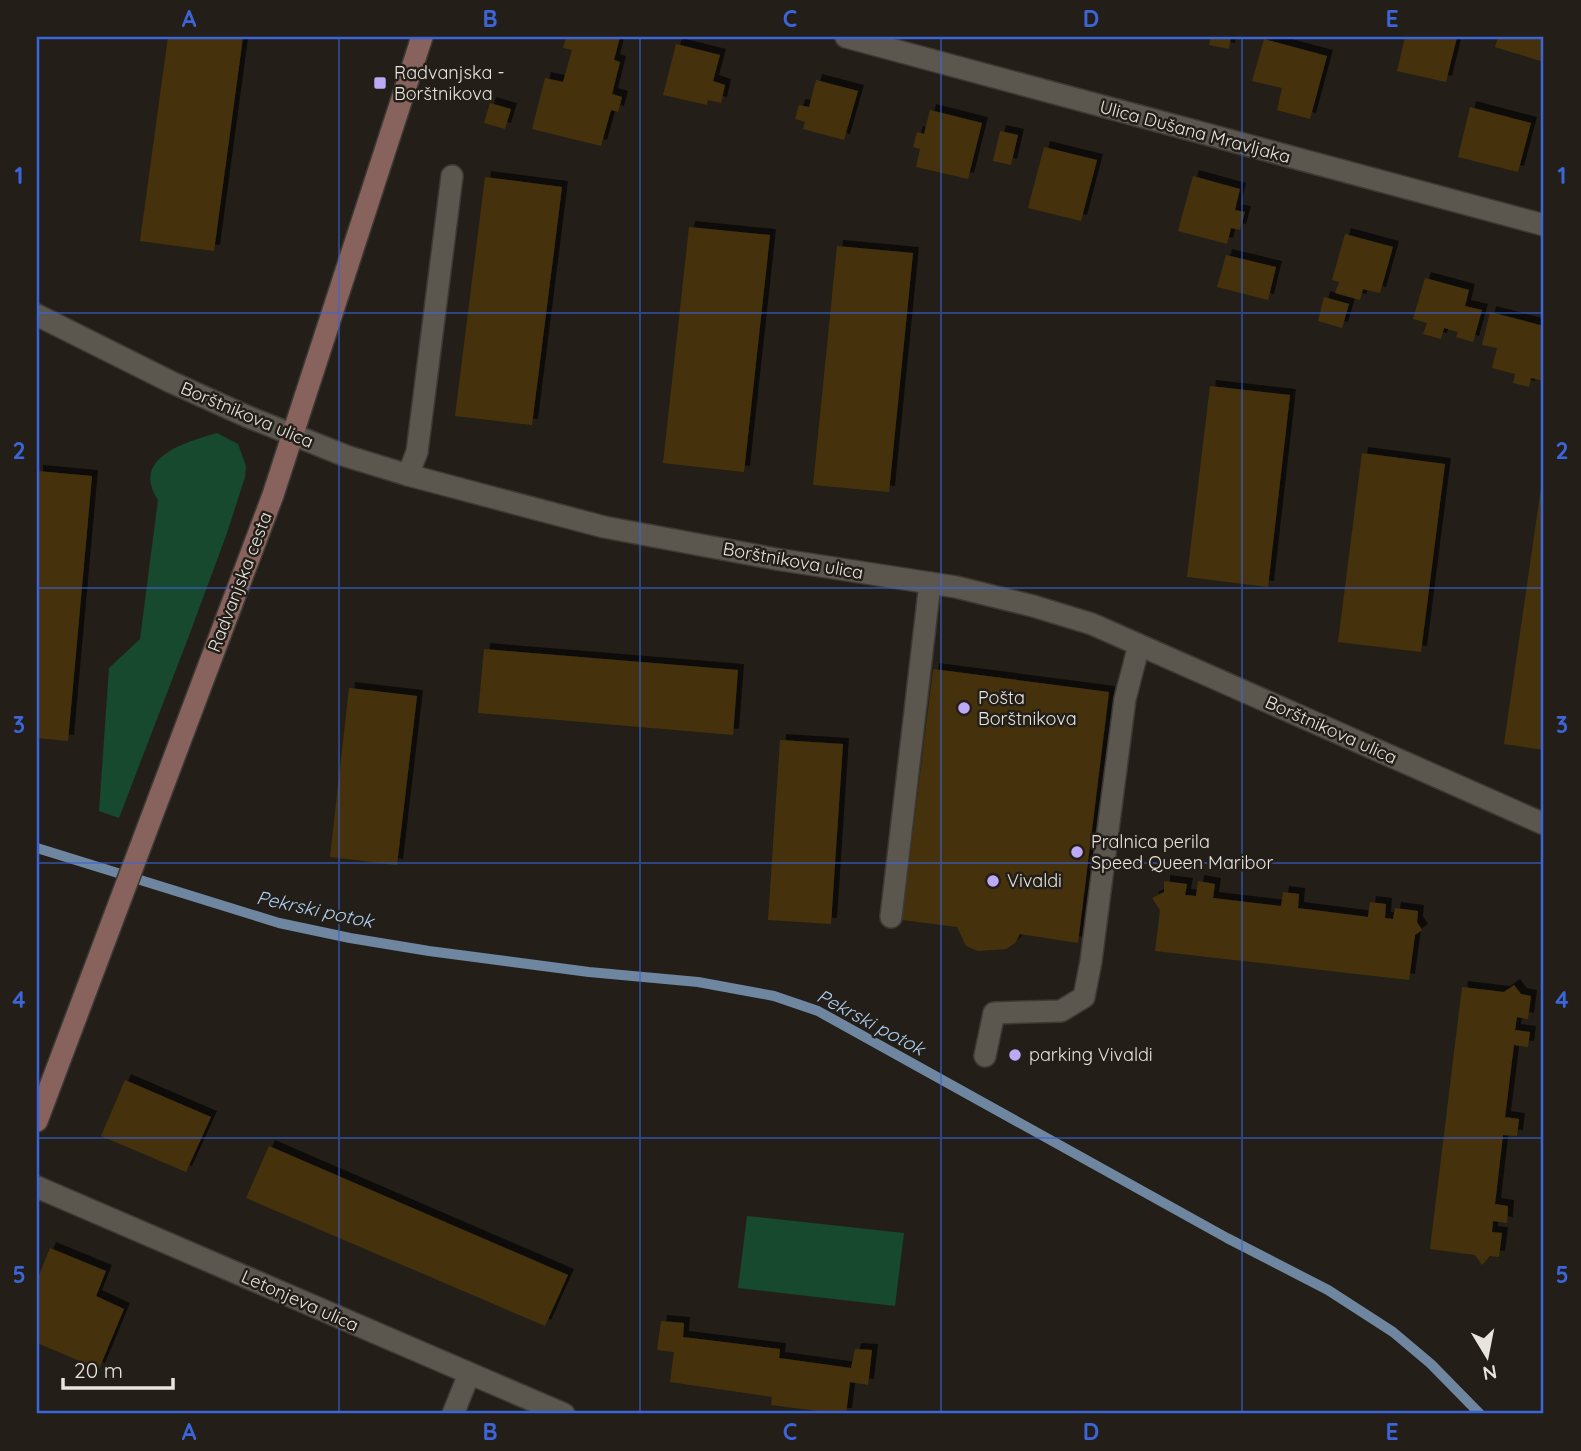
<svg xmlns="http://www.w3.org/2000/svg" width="1581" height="1451" viewBox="0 0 1581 1451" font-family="Quicksand,sans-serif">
  <defs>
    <filter id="shadow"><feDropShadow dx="6" dy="-6" stdDeviation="0" flood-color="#0009"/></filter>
  </defs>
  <rect width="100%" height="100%" fill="#231f18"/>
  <!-- green -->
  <g fill="#16492e">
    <path d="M217,433L238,444L246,466L245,477L227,533L190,633L119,818L99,811L109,668L140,639L158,500C130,458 185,442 217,433Z"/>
    <path d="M747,1216L904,1233L895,1306L738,1288Z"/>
  </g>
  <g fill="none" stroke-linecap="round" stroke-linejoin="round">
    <!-- stream -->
    <path stroke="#6e869f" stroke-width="10" d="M37,848L279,923L350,938L429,951L589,972L698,982L774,996L818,1011L1227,1238L1328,1290L1393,1332L1431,1364L1480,1414"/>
  </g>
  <!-- building -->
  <g fill="#44320b" filter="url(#shadow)">
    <path d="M168,37H243L214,251L140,241Z"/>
    <path d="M566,37H620L614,60L620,62L612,94L622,97L618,112L611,110L601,146L532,129L545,78L563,82L572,50L563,48Z"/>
    <path d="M1211,37H1231L1229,49L1209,45Z"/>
    <path d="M1405,37H1457L1446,82L1397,71Z"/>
    <path d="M1498,37H1544V62L1495,47Z"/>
    <path d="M1264,39L1327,56L1310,119L1277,110L1282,88L1252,81Z"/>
    <path d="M676,44L720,55L713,81L725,85L721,103L708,100L707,105L663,95Z"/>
    <path d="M816,80L858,91L844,140L803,129L805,122L795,119L799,105L809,107Z"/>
    <path d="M490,103L511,109L505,129L484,123Z"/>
    <path d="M1470,107L1531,123L1518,172L1458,157Z"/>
    <path d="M930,110L982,123L968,179L916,167L920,149L913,147L917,132L924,134Z"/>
    <path d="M1000,131L1018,135L1011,165L993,161Z"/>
    <path d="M1044,147L1097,160L1081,221L1028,208Z"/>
    <path d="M1193,176L1240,189L1235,210L1245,212L1240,230L1231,228L1227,244L1178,231Z"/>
    <path d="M485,177L562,187L532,425L455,416Z"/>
    <path d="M689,227L770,235L744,472L663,463Z"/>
    <path d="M1345,234L1393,247L1380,293L1363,289L1360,300L1335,293L1339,282L1332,280Z"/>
    <path d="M837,246L913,253L889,492L813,485Z"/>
    <path d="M1226,255L1276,267L1268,300L1217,287Z"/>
    <path d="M1425,278L1469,290L1465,306L1482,310L1473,342L1456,337L1458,332L1444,328L1441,339L1423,334L1427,323L1413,319Z"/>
    <path d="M1324,297L1349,304L1342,328L1318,321Z"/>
    <path d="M1490,312L1544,326V381L1531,378L1529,387L1513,383L1515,374L1492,368L1497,348L1482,345Z"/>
    <path d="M1210,386L1290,395L1268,587L1187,577Z"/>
    <path d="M1362,453L1445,464L1421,652L1338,642Z"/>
    <path d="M37,471L92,476L68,741L37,738Z"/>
    <path d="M1542,481H1544V750L1504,744Z"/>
    <path d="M484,649L738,670L733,735L478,713Z"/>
    <path d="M933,669L1109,692L1078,943L1020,934L1015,943L1006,949L978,951L966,946L957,927L902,920Z"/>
    <path d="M349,688L417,696L397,865L330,857Z"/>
    <path d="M780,740L843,744L831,924L768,920Z"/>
    <path d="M1164,881L1187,884L1185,895L1196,896L1198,881L1215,884L1213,898L1281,906L1283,892L1299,894L1298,908L1368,917L1370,902L1386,904L1385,918L1393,919L1395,908L1418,911L1417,922L1422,930L1415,935L1409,980L1155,951L1160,910L1152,898L1164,892Z"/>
    <path d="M1514,985L1521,994L1531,996L1528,1019L1517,1017L1515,1030L1530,1032L1528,1047L1514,1045L1505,1117L1519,1119L1517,1136L1503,1135L1495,1204L1508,1206L1507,1223L1493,1221L1492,1232L1502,1233L1499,1257L1490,1256L1482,1265L1475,1255L1430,1249L1462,987L1504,992Z"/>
    <path d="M125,1080L211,1117L186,1172L101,1136Z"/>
    <path d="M269,1146L568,1275L545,1326L246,1198Z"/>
    <path d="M50,1248L106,1271L96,1296L124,1309L99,1369L37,1343V1280Z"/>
    <path d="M661,1321L684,1323L683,1337L780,1349L779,1358L851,1368L855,1349L872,1350L868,1385L850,1382L846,1414H842L771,1405L772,1397L670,1382L674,1352L657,1350Z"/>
  </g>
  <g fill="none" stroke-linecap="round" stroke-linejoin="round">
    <defs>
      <g id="lane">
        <path d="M408,475L417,452L452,176"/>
        <path d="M891,917L930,583"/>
      </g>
      <g id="street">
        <path d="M846,37L1544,225"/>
        <path d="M37,315L171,382L246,416L346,456L408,475L604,527L776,559L956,587L1033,606L1092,624L1544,824"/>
        <path d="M985,1056L994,1013L1061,1011L1084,997L1091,961L1125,699L1139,645"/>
        <path d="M37,1187L564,1414"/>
        <path d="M453,1414L469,1374"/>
      </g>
      <path id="secondary" d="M37,1121L273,495L422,37"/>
    </defs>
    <!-- lane casing -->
    <use href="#lane" stroke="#3d3934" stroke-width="24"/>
    <!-- street casing -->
    <use href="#street" stroke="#3d3934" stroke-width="24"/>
    <!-- secondary casing -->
    <use href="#secondary" stroke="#3d3934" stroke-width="24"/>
    <!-- lane -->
    <use href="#lane" stroke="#5b574e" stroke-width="21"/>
    <!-- street -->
    <use href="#street" stroke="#5b574e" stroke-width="21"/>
    <!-- secondary -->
    <use href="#secondary" stroke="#88625c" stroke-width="21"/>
  </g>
  <!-- grid -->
  <path fill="none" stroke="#3b65d9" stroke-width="2" stroke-opacity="0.55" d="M339,37V1414M640,37V1414M941,37V1414M1242,37V1414M37,313H1544M37,588H1544M37,863H1544M37,1138H1544"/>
  <!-- markers -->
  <g fill="#bda9f5" stroke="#231f18" stroke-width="2.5">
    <rect x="373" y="76" width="14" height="14" rx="3.5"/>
    <circle cx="964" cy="708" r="7"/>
    <circle cx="1077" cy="852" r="7"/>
    <circle cx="993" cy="881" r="7"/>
    <circle cx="1015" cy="1055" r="7"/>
  </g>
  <g text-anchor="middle" stroke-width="5" stroke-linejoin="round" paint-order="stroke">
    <!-- poi labels -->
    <g font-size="18" fill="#e8e5e0" stroke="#231f18" text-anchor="start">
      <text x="394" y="79">Radvanjska -<tspan x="394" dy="21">Borštnikova</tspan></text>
      <text x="978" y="704">Pošta<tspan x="978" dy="21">Borštnikova</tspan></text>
      <text x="1091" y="848">Pralnica perila<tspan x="1091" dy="21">Speed Queen Maribor</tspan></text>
      <text x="1007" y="887">Vivaldi</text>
      <text x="1029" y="1061">parking Vivaldi</text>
    </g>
    <!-- street labels -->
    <g font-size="18" fill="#e8e5e0" stroke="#231f18">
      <text transform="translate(1195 132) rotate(15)" y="6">Ulica Dušana Mravljaka</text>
      <text transform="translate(247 415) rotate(23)" y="6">Borštnikova ulica</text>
      <text transform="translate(793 561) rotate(10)" y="6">Borštnikova ulica</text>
      <text transform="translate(240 582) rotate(-69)" y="6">Radvanjska cesta</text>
      <text transform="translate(1331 730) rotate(24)" y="6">Borštnikova ulica</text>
      <text transform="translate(300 1301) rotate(24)" y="6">Letonjeva ulica</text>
    </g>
    <!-- water labels -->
    <g font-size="19" font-style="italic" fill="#aed0f4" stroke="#231f18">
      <text transform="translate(315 909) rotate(12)" y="7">Pekrski potok</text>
      <text transform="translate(871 1022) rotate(28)" y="7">Pekrski potok</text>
    </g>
  </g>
  <!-- border -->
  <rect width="1581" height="1451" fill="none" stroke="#231f18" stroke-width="77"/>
  <!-- north arrow -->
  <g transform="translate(1487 1356) rotate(170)" stroke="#231f18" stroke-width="5" paint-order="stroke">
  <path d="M0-5L12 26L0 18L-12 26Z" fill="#e8e5e0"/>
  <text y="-10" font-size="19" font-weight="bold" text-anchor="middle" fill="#e8e5e0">N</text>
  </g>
  <!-- scale -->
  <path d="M63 1378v10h110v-10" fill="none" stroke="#e8e5e0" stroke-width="3.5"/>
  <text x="74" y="1378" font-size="21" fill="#e8e5e0" stroke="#231f18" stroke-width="5" paint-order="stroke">20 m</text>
  <rect x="38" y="38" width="1504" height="1374" fill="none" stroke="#3b65d9" stroke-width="2.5"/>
  <g font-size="23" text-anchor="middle" font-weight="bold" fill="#3b65d9">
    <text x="189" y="27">A</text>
    <text x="490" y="27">B</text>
    <text x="790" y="27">C</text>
    <text x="1091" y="27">D</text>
    <text x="1392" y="27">E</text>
    <text x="19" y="184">1</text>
    <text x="1562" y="184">1</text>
    <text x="19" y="459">2</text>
    <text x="1562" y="459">2</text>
    <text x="19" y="733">3</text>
    <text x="1562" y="733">3</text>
    <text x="19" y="1008">4</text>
    <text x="1562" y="1008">4</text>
    <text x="19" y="1283">5</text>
    <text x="1562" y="1283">5</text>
    <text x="189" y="1440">A</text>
    <text x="490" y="1440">B</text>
    <text x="790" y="1440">C</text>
    <text x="1091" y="1440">D</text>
    <text x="1392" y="1440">E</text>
  </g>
</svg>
